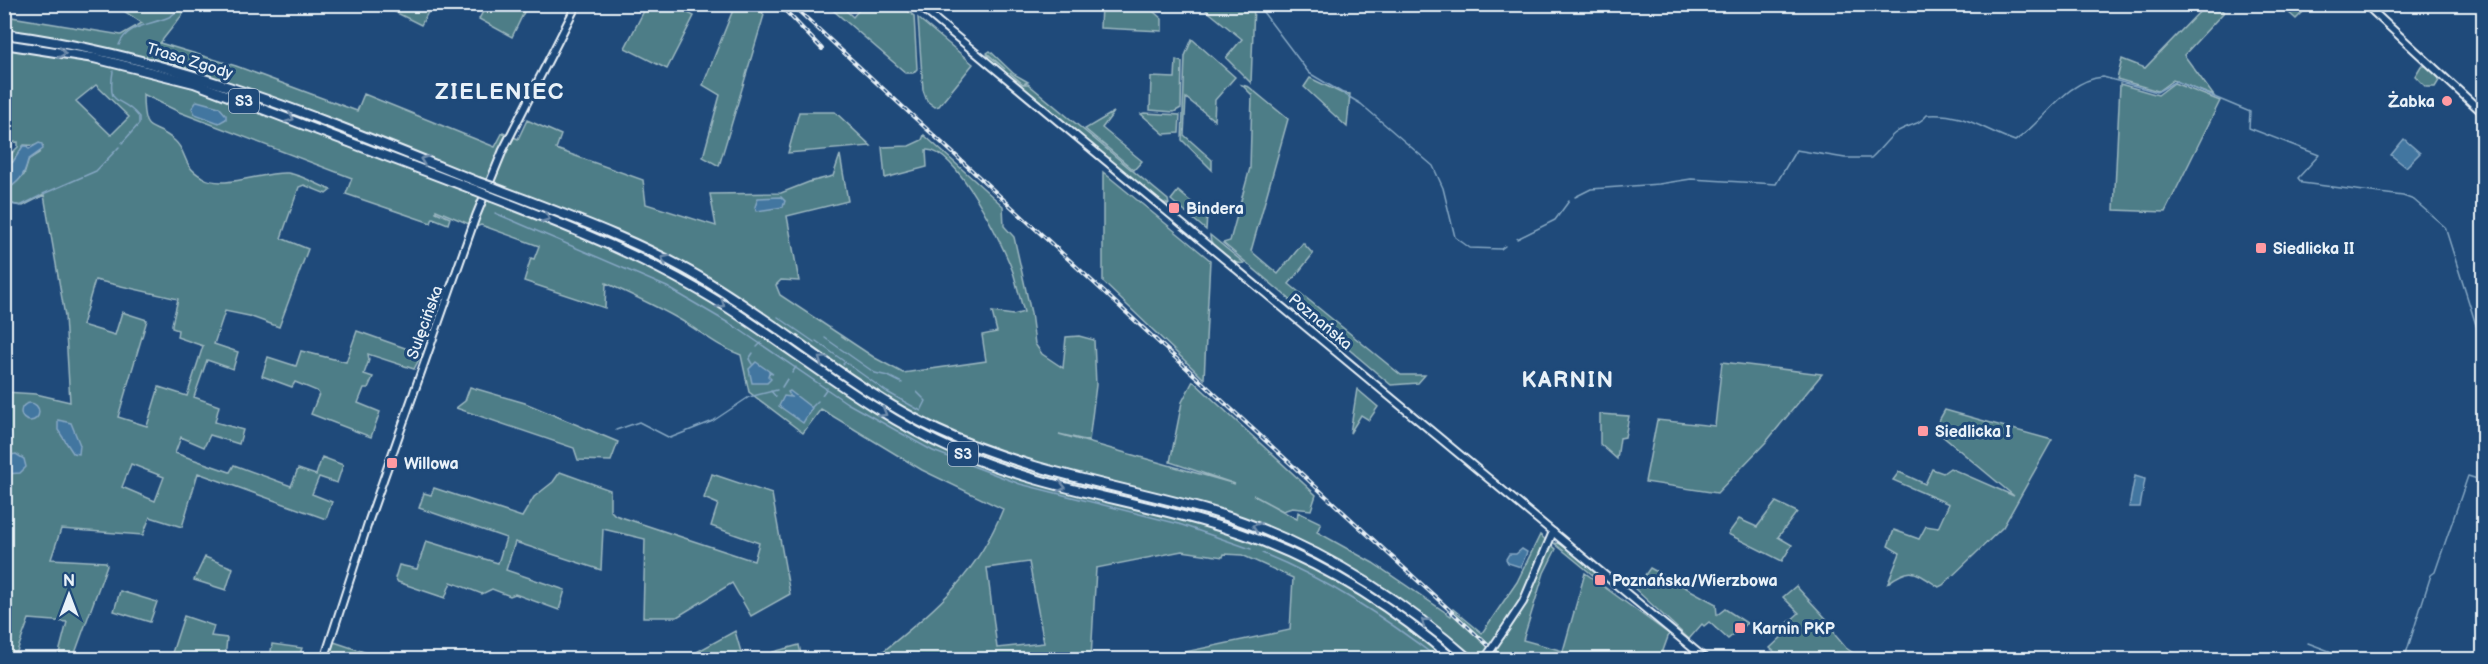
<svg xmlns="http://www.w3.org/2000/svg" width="2488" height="664" viewBox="0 0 2488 664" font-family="'Balsamiq Sans',sans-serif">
  <rect width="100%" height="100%" fill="#1f4a7a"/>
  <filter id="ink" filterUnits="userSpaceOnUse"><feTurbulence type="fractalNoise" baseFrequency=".0167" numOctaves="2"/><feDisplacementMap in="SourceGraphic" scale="12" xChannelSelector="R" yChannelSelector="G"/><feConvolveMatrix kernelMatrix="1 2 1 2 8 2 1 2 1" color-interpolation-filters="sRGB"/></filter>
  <g filter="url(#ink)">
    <!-- green -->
    <g fill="#4e7d87" stroke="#9bb7c0" stroke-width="1.5" fill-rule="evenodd">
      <path d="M487,4L509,5L524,12L512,37L479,19Z"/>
      <path d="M124,5H190L160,43L236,66L357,111L364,94L495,147L503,132L518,139L527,120L561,135L556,149L643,180L646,204L716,226L710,194L781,193L809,182L833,176L840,155L848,201L787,216L799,281L781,280L776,285L780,295L875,358L903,373L986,361L982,335L997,332L992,312L1013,315L1024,312C1020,299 1017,285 1013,272C1003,245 957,148 926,150L927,167L885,178L882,147L909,146L922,140L924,135L1003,206L1004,226L1014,237L1031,313L1035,344L1042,354L1063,368L1066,337L1079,336L1094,340L1096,385L1089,441L1059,434L1235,484L1170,462L1182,402L1193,381L1316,495L1311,510L1292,508L1283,511L1253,495L1297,519L1298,512L1321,523L1317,532L1373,563L1451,616L1453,609L1482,633L1517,582L1540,535L1556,549L1544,573L1523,640L1563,651L1585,573L1669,634L1660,659H1180V653L1290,630L1293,578L1242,555L1224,554L1223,557L1182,551L1096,568L1091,659H874C932,611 974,581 1003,509L922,470L821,409L803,433L749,392L741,355C717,347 699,330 677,318C654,305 630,294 606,283L605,308L524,281L531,258L534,259L539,246L481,225L476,227L436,210V212L450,218L448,224L433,218L431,223L346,194L352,178L179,112L143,94C143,139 152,120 175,141C188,153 181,165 202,177C223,191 263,171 288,173C302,175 318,185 331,190L326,194L304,185L299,187L281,238L308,249L279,327L249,316L225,311L214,344L238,352L233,369L207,360L194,397L219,406L215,422L243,430L239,444L210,435L204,447L181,437L175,453L230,472L234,465L291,486L298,469L316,475L322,457L343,465L337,483L319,477L312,494L332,502L326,519L198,473L182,527L150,517L143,535L61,529L51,559L106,562L107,565L74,656L69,659H48L58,657L67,622L29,619L16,654L5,653V392L36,394L70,402L65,316L44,195L23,206L5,203V189L24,175L29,159L39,153L43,146L24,145L13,162L5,166V160L18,147V142L5,143V16L121,35L142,23L121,9ZM96,85L129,117L111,135L76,101ZM95,280L178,299L172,324V328L178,330L177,337L203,346L187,396L159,387L147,426L118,417L147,320L122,312L115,335L82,325ZM131,464L164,477L155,501L122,487ZM1029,562L1044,643L997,648L987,568Z"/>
      <path d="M386,5V4L432,5L421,25L385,7Z"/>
      <path d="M647,5H682L680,9L694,16L667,69L625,48Z"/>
      <path d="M735,5H766L763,12L759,10L764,15L719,166L703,157L720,95L703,85Z"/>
      <path d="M827,5H840L853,17L863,5H900L914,16L917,69L913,73H906Z"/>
      <path d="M1101,5H1146L1162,19V31L1100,28Z"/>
      <path d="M1200,5H1254L1251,83L1226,58L1242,39Z"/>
      <path d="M2206,5H2215L2224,12L2184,55L2214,96L2173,80L2158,91L2117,79L2122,59L2145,68Z"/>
      <path d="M2280,5H2310L2296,19Z"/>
      <path d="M918,18L973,64L939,106L935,107L927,101L923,90Z"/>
      <path d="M1192,39L1235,77L1215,100L1214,120L1186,98L1184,135L1212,160V170L1182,140L1185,56Z"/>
      <path d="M990,51L1014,74L1028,82L1023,84L1010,73L1022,84H1028L1168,200L1169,205L1160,201L989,59L987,54L1005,69L987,53Z"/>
      <path d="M1176,60L1182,62L1181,108L1174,112L1150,110L1151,77L1175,78Z"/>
      <path d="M2421,66H2426L2440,79L2435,87H2426L2415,76Z"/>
      <path d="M1310,78L1341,93L1350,94L1347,127L1304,87Z"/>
      <path d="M2174,83L2220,101L2165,212L2114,210L2120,84L2158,95Z"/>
      <path d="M1242,85L1249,87L1288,119L1251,251L1278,274L1303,243L1313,254L1289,284L1401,375H1425L1418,383L1391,385L1223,243L1230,241L1250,168L1252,95Z"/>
      <path d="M799,112H835L871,146L788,153Z"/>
      <path d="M1114,112L1102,128L1142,161L1134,170L1085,129Z"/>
      <path d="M1144,113L1180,115L1179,133L1164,134L1141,114Z"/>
      <path d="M1103,172L1210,260L1204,379L1103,282Z"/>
      <path d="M1178,191L1207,215L1206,230L1171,200Z"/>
      <path d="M1210,235L1244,263C1232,266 1209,247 1210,235Z"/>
      <path d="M357,331L422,354L414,369L368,354L369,360L364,374L373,377L368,388H364L358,403L380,412L371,437L311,414L319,394L317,391L295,382L292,387L262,376L268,357L296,366L301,351L346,362Z"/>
      <path d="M1722,362L1822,374L1766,442L1717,493L1645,482L1657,420L1715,426Z"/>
      <path d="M470,387L525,403L618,442L611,461L578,460L574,448L456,408L465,401Z"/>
      <path d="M1357,389L1378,407L1369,420L1361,415L1350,433Z"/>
      <path d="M1945,410L2052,440L2003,527L1943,585L1939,587C1915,572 1912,565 1888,583L1900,553L1888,546L1894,530L1919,539L1926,526L1938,528L1949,504L1893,480L1899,472L1925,484L1932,469L1943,473L1950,468L2014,496L1934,429Z"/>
      <path d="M1600,414L1629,416L1625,437L1620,438L1617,459L1600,444Z"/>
      <path d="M560,472L610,490V510L615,515L754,561L759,543L711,526L718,504L704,498L712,474L772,494L790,594L751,616L732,583L677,617H643L645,539L603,529L601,570L515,542L506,570L565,590L559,610L515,594L510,596L492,589L482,594L451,582L445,598L398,582L395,578L399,565L417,569L426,541L498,563L506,538L419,508L424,493L431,495L434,488L522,517L534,497L553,482Z"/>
      <path d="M1776,502L1797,512L1778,537L1792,545L1782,561L1728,534L1739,519L1757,527Z"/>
      <path d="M1554,543L1563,544L1596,574L1594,576Z"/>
      <path d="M205,557L233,568L226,590L194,580Z"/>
      <path d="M1650,568L1716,604L1717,615L1725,609L1747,623L1728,639L1709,622L1704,626L1702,624L1689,639L1635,589Z"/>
      <path d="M1796,586L1832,625L1835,635L1846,648L1862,659H1783L1770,648L1785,634L1781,629L1799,613L1783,597Z"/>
      <path d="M120,591L157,602L150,622L114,611Z"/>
      <path d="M184,616L214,626L211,636L227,638L225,659H170Z"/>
      <path d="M735,631L743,659H684Z"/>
      <path d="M334,642L385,659H328Z"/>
      <path d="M272,644L302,648L298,659H270Z"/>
      <path d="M799,645L802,659H776L773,652Z"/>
    </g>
    <!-- water -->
    <g fill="#4376a0" stroke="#85a7c3" stroke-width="1.5">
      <path d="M197,101L219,107L226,115V119L219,123L195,114L192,108Z"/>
      <path d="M2404,139L2420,153L2406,167L2391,155Z"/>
      <path d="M39,143L42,144L43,149L28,160C24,177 19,182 5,191V166L13,162L23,146H27L29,149Z"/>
      <path d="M781,197L785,201L783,207L757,211L755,207L758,198Z"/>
      <path d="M756,362L773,374L769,373L768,376L771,379L767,383H752L749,369Z"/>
      <path d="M790,391L812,408L803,423L779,406L784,396L791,397L788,392Z"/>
      <circle cx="30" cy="412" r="9"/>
      <path d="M58,420L71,423L80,445L79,454L73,453L58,430Z"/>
      <path d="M16,454L24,459L26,467L20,473L5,474V456Z"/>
      <path d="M2135,476L2145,479L2140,507H2129Z"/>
      <path d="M1522,549L1527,552L1521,567L1508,563L1506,559L1509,554H1516Z"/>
    </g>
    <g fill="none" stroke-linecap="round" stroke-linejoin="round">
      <!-- stream -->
      <g stroke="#85a7c3" stroke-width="1.5">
        <path d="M1257,4L1309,73L1361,104L1433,166L1443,188L1455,237L1470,248L1501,249L1505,246"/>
        <path d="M119,45C127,24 151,25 169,17C175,14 179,9 184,4"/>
        <path d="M113,71C107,111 120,93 139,117V124L122,143"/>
        <path d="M43,194L96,171L119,147"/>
        <path d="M1575,197L1591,189L1659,184L1691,179L1776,184L1796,150L1845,158H1871C1879,151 1886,141 1894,134C1905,125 1919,126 1927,115C1964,112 1981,129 2015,141C2044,122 2065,80 2103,77L2157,92L2176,81L2250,112L2249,128L2319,155L2298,178L2302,183L2403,196L2414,200L2445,227L2477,328L2484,420"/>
        <path d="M4,202L20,206L40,196"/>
        <path d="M495,213L667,287L737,328L847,403L933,451L1020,484L1179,524L1251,549"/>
        <path d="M1517,239L1555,220L1569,201"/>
        <path d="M778,317L814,342"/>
        <path d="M825,338L875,373L888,376L902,383"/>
        <path d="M816,341L845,362L843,364"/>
        <path d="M757,347L761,343"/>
        <path d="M845,362L887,392L921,411L926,401L917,392"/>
        <path d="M752,364L749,359L753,353"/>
        <path d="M792,373L796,367"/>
        <path d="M782,387L787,379"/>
        <path d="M771,391L776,397"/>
        <path d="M822,395L827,388"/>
        <path d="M812,407L818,401"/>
        <path d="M616,430L639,422L670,438L713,421L749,397L777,390"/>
        <path d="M1262,553C1328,580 1384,617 1440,660"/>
        <path d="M2308,643L2353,660"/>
        <path d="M2404,660L2431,575L2435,572L2468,476L2484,481"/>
      </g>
      <defs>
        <g id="secondary">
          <path d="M917,4L1707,660"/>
          <path d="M2365,4L2484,114"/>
          <path d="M1501,635L1523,602L1553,532"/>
          <path d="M324,660L369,520L476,216L503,150L577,4"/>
        </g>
        <g id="highway">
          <path d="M4,34C174,56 321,119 478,182"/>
          <path d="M4,44L94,58L194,83L475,190"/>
          <path d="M495,188C565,215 637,240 701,278C782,326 852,389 937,430C1024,471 1117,485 1210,511C1308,540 1393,592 1470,660"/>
          <path d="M492,197C573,228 653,260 727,307C803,356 872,414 956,451C1035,486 1122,498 1205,522C1298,548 1382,597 1454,660"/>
        </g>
      </defs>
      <!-- secondary casing -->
      <use href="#secondary" stroke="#e8f1f8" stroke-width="10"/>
      <!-- highway casing -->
      <use href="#highway" stroke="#e8f1f8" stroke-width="12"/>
      <!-- secondary -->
      <use href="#secondary" stroke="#1f4a7a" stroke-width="6"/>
      <!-- highway -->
      <use href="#highway" stroke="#1f4a7a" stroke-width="8"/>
      <defs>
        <g id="rail">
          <path d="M779,4L822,49"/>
          <path d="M791,4L1504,660"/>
        </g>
      </defs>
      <!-- rail casing -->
      <use href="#rail" stroke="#e8f1f8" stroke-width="4"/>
      <!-- rail -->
      <use href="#rail" stroke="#1f4a7a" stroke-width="1.5" stroke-dasharray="4.5" stroke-linecap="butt"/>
      <defs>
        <path id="secondary-bridge" d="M1484,660L1501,635"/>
        <g id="highway-bridge">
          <path d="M478,182L495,188"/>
          <path d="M475,190L492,197"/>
        </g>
      </defs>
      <!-- secondary-bridge casing -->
      <use href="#secondary-bridge" stroke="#e8f1f8" stroke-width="10" stroke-linecap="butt"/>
      <!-- highway-bridge casing -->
      <use href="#highway-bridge" stroke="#e8f1f8" stroke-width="12" stroke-linecap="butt"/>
      <!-- secondary-bridge -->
      <use href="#secondary-bridge" stroke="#1f4a7a" stroke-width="6"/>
      <!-- highway-bridge -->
      <use href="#highway-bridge" stroke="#1f4a7a" stroke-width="8"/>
    </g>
    <!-- one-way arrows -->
    <defs><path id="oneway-chevron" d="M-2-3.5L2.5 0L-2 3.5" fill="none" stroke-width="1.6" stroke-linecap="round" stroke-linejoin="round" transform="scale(1.5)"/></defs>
    <g stroke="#6f8dac">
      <use href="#oneway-chevron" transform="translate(62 53) rotate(9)"/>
      <use href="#oneway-chevron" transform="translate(290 118) rotate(21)"/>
      <use href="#oneway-chevron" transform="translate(424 160) rotate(-159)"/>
      <use href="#oneway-chevron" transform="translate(546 218) rotate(22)"/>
      <use href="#oneway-chevron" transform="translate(665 259) rotate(-154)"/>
      <use href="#oneway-chevron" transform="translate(721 304) rotate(32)"/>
      <use href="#oneway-chevron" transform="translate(822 360) rotate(-145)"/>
      <use href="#oneway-chevron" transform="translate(883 413) rotate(31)"/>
      <use href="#oneway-chevron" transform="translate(1062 487) rotate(14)"/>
      <use href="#oneway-chevron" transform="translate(1256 527) rotate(-160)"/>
      <use href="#oneway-chevron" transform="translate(1425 622) rotate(-142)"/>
    </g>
  </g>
  <!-- markers -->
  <g fill="#ff9aa2" stroke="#1f4a7a" stroke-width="2">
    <circle cx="2447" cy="101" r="6"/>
    <rect x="1168" y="202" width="12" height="12" rx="3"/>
    <rect x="2255" y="242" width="12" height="12" rx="3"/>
    <rect x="1917" y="425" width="12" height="12" rx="3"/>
    <rect x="386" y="457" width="12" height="12" rx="3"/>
    <rect x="1594" y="574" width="12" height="12" rx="3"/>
    <rect x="1734" y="622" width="12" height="12" rx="3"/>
  </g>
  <g text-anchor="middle" stroke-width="6" stroke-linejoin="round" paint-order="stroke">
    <!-- shield labels -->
    <g fill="#1f4a7a" stroke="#acbfd2" stroke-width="1.5">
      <rect x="229" y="89" width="30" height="24" rx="4.5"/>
      <rect x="948" y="442" width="30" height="24" rx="4.5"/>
    </g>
    <g font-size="15" font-weight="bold" fill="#e8f1f8">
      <text x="244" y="106">S3</text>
      <text x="963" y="459">S3</text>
    </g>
    <!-- street labels -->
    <g font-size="16" fill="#e8f1f8" stroke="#1f4a7a">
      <text transform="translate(190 60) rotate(17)" y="6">Trasa Zgody</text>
      <text transform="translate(1321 321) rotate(40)" y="6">Poznańska</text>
      <text transform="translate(424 322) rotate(-70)" y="6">Sulęcińska</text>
    </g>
    <!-- poi labels -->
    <g font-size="16" font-weight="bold" fill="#e8f1f8" stroke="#1f4a7a" text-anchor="start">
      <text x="2435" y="107" text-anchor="end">Żabka</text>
      <text x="1186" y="214">Bindera</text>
      <text x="2273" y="254">Siedlicka II</text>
      <text x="1935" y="437">Siedlicka I</text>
      <text x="404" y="469">Willowa</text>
      <text x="1612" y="586">Poznańska/Wierzbowa</text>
      <text x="1752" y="634">Karnin PKP</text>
    </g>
    <!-- district labels -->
    <g font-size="22" font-weight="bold" letter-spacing="1.5" fill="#e8f1f8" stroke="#1f4a7a">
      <text x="500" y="99">ZIELENIEC</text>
      <text x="1568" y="387">KARNIN</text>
    </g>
  </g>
  <!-- margin -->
  <rect width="2488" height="664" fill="none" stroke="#1f4a7a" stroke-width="24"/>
  <rect x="12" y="12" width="2464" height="640" fill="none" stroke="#e8f1f8" stroke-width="2" filter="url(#ink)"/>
  <!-- north arrow -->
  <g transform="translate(69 595)" stroke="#1f4a7a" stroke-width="4.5" paint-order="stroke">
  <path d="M0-4.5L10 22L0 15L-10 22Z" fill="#e8f1f8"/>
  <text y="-9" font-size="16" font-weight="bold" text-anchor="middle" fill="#e8f1f8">N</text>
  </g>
</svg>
